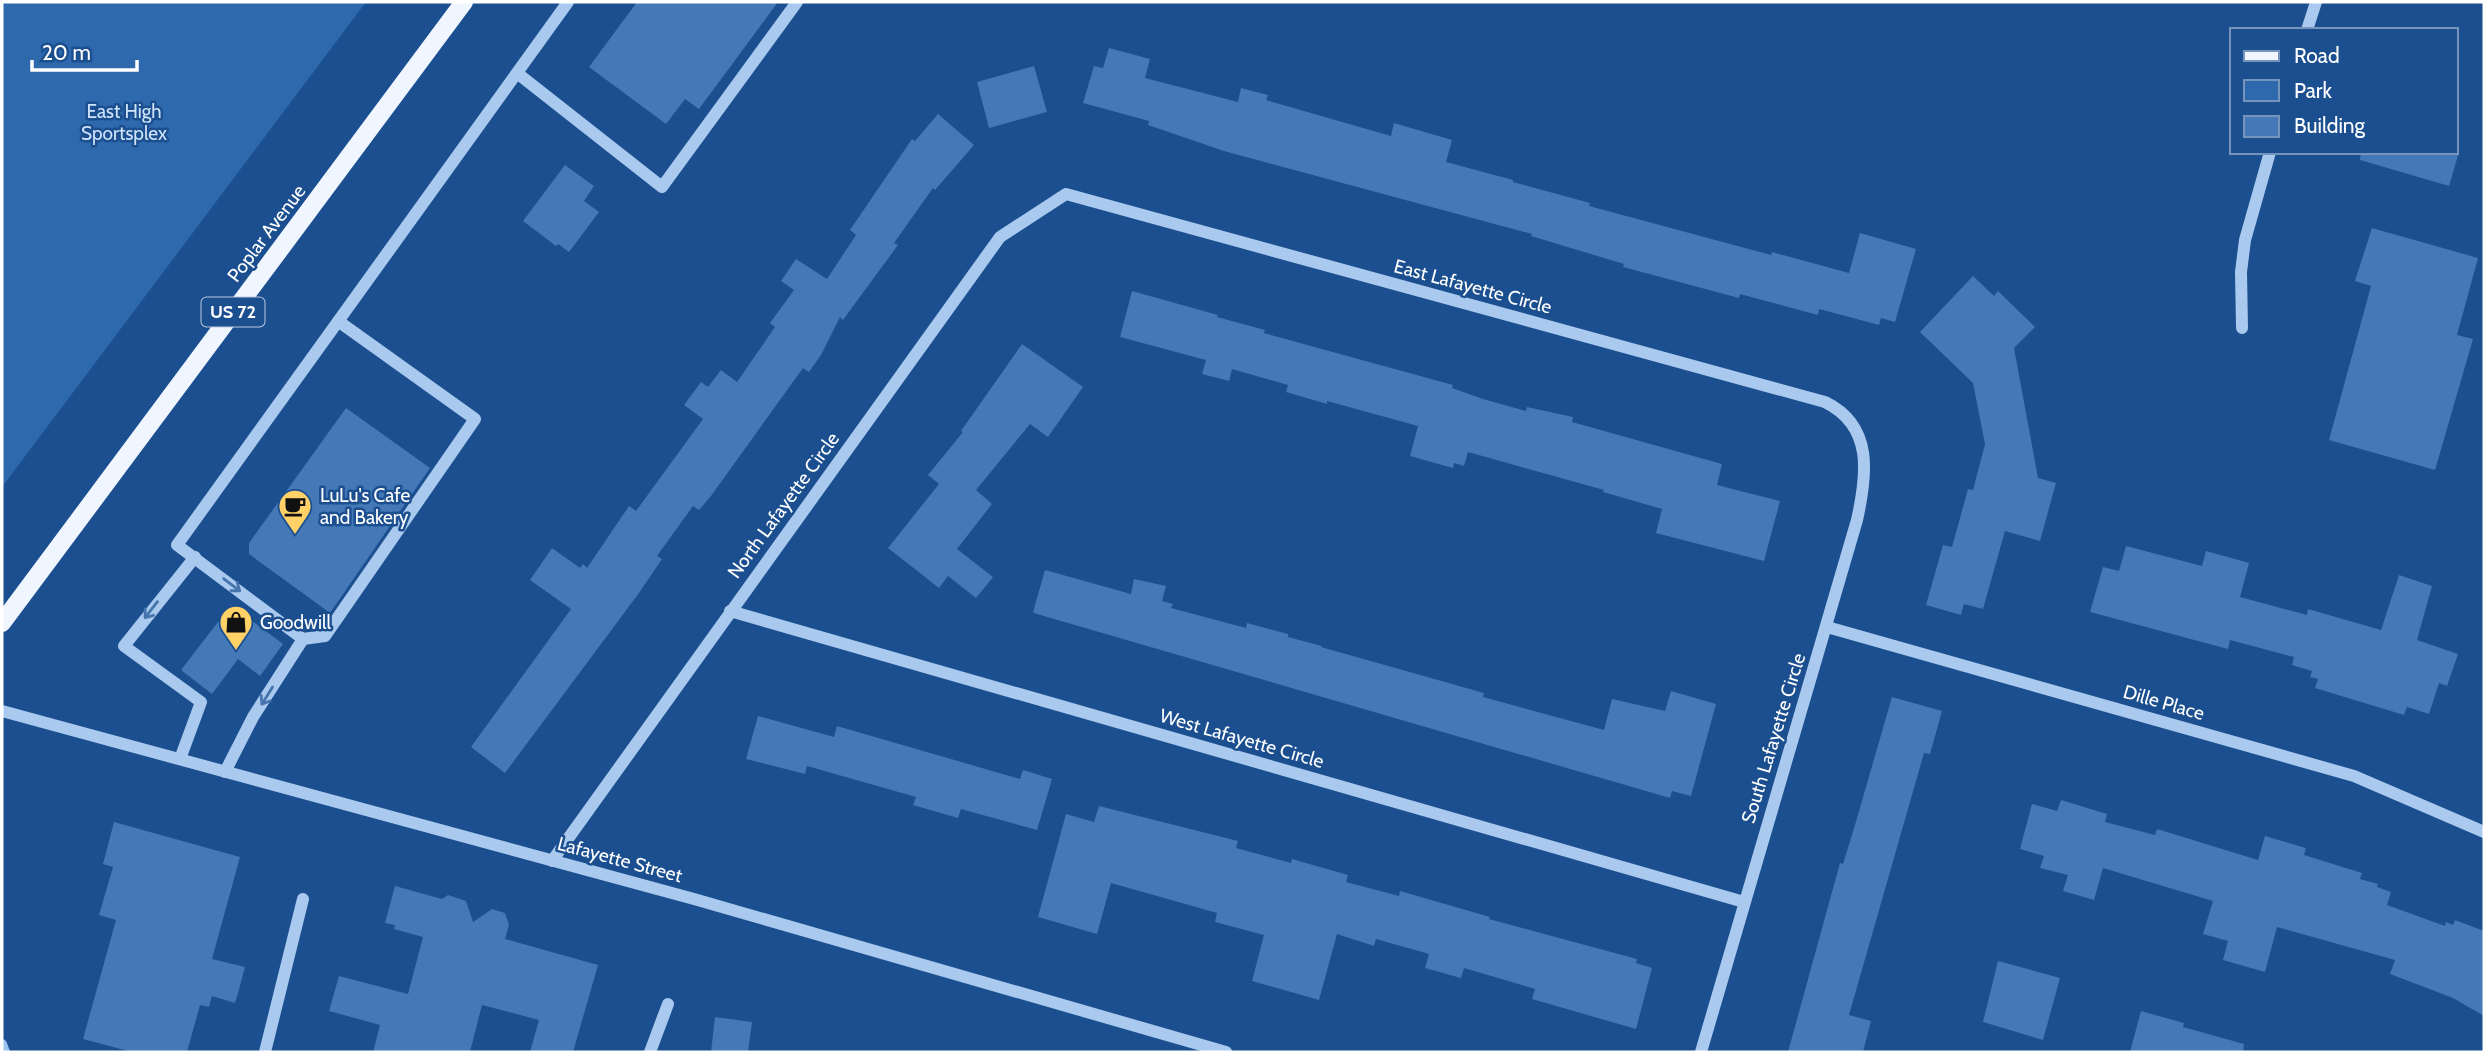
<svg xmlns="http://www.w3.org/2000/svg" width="2486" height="1054" viewBox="0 0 2486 1054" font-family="Cabin,sans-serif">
  <rect width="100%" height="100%" fill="#1b4f8f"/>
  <!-- green -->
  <path fill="#2e69ad" d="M2,2H366L2,487Z"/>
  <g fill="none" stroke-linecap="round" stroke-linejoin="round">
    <!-- stream -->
    <path stroke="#9cc4f0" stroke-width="10" d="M2,1044L5,1052"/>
  </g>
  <!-- building -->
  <g fill="#4478b7">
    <path d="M637,2H778L699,109L685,99L666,124L589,67Z"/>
    <path d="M1109,48L1150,59L1145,78L1238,102L1241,88L1268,95L1266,100L1391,136L1394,123L1452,140L1446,162L1513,180V182L1590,203L1589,206L1771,255L1772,252L1849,273L1860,233L1916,249L1895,322L1881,318L1879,325L1819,309L1818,315L1740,294L1739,298L1623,267L1624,264L1531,236L1532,234L1224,151L1148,125L1149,121L1083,103L1094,66L1103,68Z"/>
    <path d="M1034,66L1047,112L989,128L977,82Z"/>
    <path d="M938,114L974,145L935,190L933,188L894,243L898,245L843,320L840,317L821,355L809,372L803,368L711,496L699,510L693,506L657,556L662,559L639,593L505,773L471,747L571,609L530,580L552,548L580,568L583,564L587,568L629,506L636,511L703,419L684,405L701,382L708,387L721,370L737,382L775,327L770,323L794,290L781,281L796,259L827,279L856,235L850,230L912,139L915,141Z"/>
    <path d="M2361,152H2459L2449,186L2360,160Z"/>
    <path d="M565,165L594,186L584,201L599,212L569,252L558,244L556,246L523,221Z"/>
    <path d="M2372,228L2478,258L2457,335L2473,339L2435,470L2329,440L2371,286L2355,281Z"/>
    <path d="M1973,276L1994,296L1998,291L2035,327L2014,348L2038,478L2056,483L2040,541L2005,531L1983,609L1964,604L1961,615L1926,605L1943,545L1952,547L1968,489L1973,490L1985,444L1973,383L1920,332Z"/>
    <path d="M1132,291L1218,315L1217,317L1265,330L1264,333L1453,385L1452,388L1483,399L1526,411L1527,407L1573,417L1572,422L1722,464L1717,485L1780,501L1764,561L1656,533L1662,509L1603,492L1604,490L1468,452L1464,466L1454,463L1453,468L1410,456L1418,426L1327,401V404L1286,392L1288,385L1232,369L1229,381L1202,374L1206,360L1120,337Z"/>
    <path d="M1022,344L1083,387L1048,437L1030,424L976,490L992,504L957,549L993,577L976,598L948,576L939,588L888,548L939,484L928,475L963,432L961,431Z"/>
    <path d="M346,408L430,468L330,613L249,554V543Z"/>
    <path d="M2126,546L2202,566L2206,551L2249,563L2240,597L2307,615L2308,609L2381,630L2399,575L2432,586L2417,640L2458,654L2447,686L2439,683L2429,714L2407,707L2404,715L2315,688L2318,679L2310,677L2312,671L2292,665L2294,657L2230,640L2228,649L2090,612L2103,567L2119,571Z"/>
    <path d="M1045,570L1131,594L1134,579L1166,586L1162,601L1173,604L1171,608L1246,628L1247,623L1288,634V637L1322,646L1321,647L1484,693L1483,697L1604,730L1612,699L1665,711L1671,691L1716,704L1691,796L1672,791L1670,798L1037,614L1033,612Z"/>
    <path d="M231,605L283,644L260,676L238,659L212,694L181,670Z"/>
    <path d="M1892,697L1942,711L1930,754L1924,753L1849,1015L1871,1021L1863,1052H1788L1840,863L1843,864L1855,825Z"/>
    <path d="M758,716L834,737L837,726L1020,779L1023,770L1052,779L1037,830L961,809L958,818L913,805L916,797L807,766L805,774L746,759Z"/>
    <path d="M2061,800L2107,814L2105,822L2155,835L2157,829L2258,860L2265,836L2306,848L2304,855L2362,873L2360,879L2378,884L2377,887L2391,892L2387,905L2445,926L2446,922L2453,925L2455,920L2484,931V1016L2453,998L2390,974L2395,960L2277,927L2265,972L2223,960L2228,941L2203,934L2213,901L2103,868L2094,900L2063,891L2068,875L2040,868L2044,856L2020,849L2032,804L2057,811Z"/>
    <path d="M1099,806L1238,841L1236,848L1291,863L1292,859L1348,875L1346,882L1399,896L1400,891L1490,917L1489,919L1637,959L1636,963L1652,968L1636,1029L1532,999L1535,989L1464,968L1461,978L1425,968L1429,954L1376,939L1374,946L1337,934L1319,1000L1252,981L1264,935L1215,922L1217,913L1111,883L1097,934L1038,917L1066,814L1094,822Z"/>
    <path d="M114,822L240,857L212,959L245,967L238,993L235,1003L212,996L209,1007L200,1005L187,1052H132L83,1039L116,920L99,915L113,867L103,864Z"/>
    <path d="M395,886L442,899L448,895L466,901L473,922L492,909L505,913L509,925L505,939L598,965L573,1052H530L539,1020L482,1005L470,1052H373L380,1025L329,1011L339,976L408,994L423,937L394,929L395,925L385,923Z"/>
    <path d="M1998,961L2060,978L2043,1040L1983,1022Z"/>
    <path d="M2141,1011L2184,1023L2183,1027L2244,1044L2243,1052H2130Z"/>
    <path d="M715,1017L752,1022L748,1052H711Z"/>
  </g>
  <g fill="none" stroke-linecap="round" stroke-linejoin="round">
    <!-- minor -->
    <g stroke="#a9c9ee" stroke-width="12">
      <path d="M2307,30L2316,2"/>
      <path d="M517,73L662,187L797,2"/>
      <path d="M338,321L475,419L325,636L303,639L177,545L568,2"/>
      <path d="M2242,328L2241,272L2245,240L2270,152"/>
      <path d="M730,611L1744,902"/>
      <path d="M1827,627L2354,776L2484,832"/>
      <path d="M2,711L694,899L1226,1052"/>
      <path d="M180,759L201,702L124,646L195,557"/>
      <path d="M225,772L253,717L303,639"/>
      <path d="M552,861L1000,237L1066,194L1825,402C1874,426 1867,475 1857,520L1701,1052"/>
      <path d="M265,1052L303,899"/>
      <path d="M650,1052L668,1004"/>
    </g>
    <!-- major -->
    <path stroke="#f0f6ff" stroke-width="18" d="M2,623L464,2"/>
  </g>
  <!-- one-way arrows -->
  <defs><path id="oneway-shaft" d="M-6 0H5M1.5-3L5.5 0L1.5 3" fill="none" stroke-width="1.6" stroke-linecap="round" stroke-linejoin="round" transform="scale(1.75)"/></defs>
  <g stroke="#4674ac">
    <use href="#oneway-shaft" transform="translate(232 585) rotate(37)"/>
    <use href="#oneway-shaft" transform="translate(151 610) rotate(128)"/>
    <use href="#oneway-shaft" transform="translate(267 696) rotate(122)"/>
  </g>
  <!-- icons -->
  <defs>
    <symbol id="cafe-pin" viewBox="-11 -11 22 30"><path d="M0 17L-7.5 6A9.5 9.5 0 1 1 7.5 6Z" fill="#ffd166" stroke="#1b4f8f"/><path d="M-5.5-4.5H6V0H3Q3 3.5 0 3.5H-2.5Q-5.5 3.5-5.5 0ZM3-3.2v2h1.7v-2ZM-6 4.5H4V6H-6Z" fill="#111"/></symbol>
    <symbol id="shop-pin" viewBox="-11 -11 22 30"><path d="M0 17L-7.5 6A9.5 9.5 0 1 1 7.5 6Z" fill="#ffd166" stroke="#1b4f8f"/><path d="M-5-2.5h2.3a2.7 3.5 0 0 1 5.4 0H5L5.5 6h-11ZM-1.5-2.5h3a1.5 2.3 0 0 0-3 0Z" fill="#111"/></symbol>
  </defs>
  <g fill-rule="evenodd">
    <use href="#cafe-pin" x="276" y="487" width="38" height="52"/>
    <use href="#shop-pin" x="217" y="603" width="38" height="52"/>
  </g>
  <g text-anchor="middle" stroke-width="5" stroke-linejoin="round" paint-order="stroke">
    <!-- shield labels -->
    <rect fill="#1b4f8f" stroke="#bbcadd" stroke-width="2" x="201.5" y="297.5" width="63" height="29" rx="5"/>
    <g font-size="18" font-weight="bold" fill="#fff">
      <text x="233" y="318">US 72</text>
    </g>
    <!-- park labels -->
    <g font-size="19" fill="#cfe3fa" stroke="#1b4f8f">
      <text x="124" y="118">East High<tspan x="124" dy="22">Sportsplex</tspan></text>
    </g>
    <!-- street labels -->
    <g font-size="19" fill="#fff" stroke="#1b4f8f">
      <text transform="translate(266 233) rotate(-53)" y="7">Poplar Avenue</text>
      <text transform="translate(1473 286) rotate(15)" y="7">East Lafayette Circle</text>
      <text transform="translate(783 505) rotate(-54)" y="7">North Lafayette Circle</text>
      <text transform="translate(2164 702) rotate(16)" y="7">Dille Place</text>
      <text transform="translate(1242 738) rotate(16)" y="7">West Lafayette Circle</text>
      <text transform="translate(1773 738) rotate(-73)" y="7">South Lafayette Circle</text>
      <text transform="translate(620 859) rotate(15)" y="7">Lafayette Street</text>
    </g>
    <!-- poi labels -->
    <g font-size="19" fill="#fff" stroke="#1b4f8f" text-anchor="start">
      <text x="320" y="502">LuLu's Cafe<tspan x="320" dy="22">and Bakery</tspan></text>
      <text x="260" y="629">Goodwill</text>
    </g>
  </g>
  <!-- border -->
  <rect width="2486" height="1054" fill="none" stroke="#ffffff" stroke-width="7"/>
  <!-- legend -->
  <rect x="2230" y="28" width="228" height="126" fill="#1b4f8f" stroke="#7695bc" stroke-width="2"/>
  <rect x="2244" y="51" width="35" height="10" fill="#f0f6ff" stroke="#7695bc" stroke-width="2"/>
  <text x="2294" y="63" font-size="21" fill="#ffffff">Road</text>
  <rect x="2244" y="80" width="35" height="21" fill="#2e69ad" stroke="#7695bc" stroke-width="2"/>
  <text x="2294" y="98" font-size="21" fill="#ffffff">Park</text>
  <rect x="2244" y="116" width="35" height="21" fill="#4478b7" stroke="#7695bc" stroke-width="2"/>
  <text x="2294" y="133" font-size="21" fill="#ffffff">Building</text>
  <!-- scale -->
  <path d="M32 60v10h105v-10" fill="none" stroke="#ffffff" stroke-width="3.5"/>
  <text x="42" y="60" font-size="21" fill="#ffffff" stroke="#1b4f8f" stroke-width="5" paint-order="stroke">20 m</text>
</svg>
